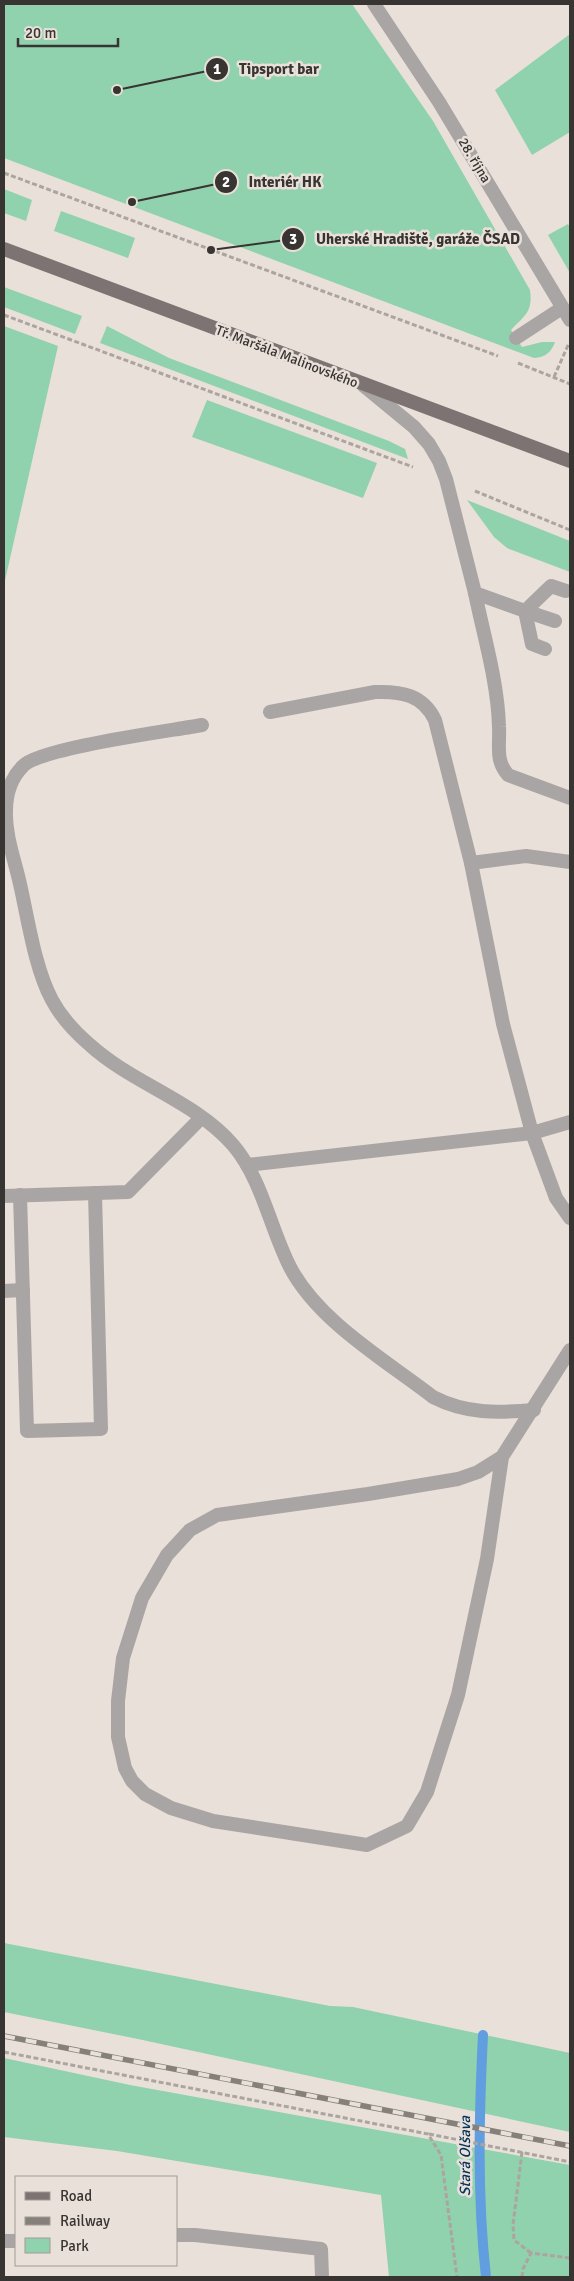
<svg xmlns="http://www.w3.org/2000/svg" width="574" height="2281" viewBox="0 0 574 2281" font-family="Signika,sans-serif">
  <rect width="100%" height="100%" fill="#e9e0d9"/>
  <!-- green -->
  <g fill="#90d1ae">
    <path d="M4,4H352L433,121L530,290C533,312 525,315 511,330L522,347L542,342H555C551,353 545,357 534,358L4,158Z"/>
    <path d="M570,34V132L532,155L495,90Z"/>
    <path d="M4,189L32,200L26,221L4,213Z"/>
    <path d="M61,211L135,238L128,258L54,231Z"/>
    <path d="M568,224L570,228V273L548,235Z"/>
    <path d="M4,287L82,316L75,334L4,307Z"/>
    <path d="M4,326L58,346L4,585Z"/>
    <path d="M107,326L169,358L389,441L405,449L408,459L100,343Z"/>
    <path d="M207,400L377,463L363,498L192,437Z"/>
    <path d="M467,500L570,541V572L507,548L494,537Z"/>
    <path d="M4,1943L330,2006L353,2007L570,2053V2132L138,2039L4,2012Z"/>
    <path d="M4,2058L130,2085L570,2165V2277H389L381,2195L117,2151L4,2137Z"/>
  </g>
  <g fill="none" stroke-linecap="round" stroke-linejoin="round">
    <!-- stream -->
    <path stroke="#609edf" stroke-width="10" d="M483,2035C479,2116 477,2196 486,2277"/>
    <!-- path -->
    <g stroke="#aca59f" stroke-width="3" stroke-dasharray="5 2.5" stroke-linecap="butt">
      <path d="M4,173L498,356"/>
      <path d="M4,315L413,467"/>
      <path d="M518,363L570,384"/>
      <path d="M554,377L569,343"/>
      <path d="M475,491L570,530"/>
      <path d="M4,2052L428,2134L441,2155L457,2277"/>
      <path d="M429,2134L570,2162"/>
      <path d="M522,2152L513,2225L514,2240L531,2253"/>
      <path d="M522,2277L523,2269L531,2253L570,2258"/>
    </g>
    <!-- service -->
    <g stroke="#aaa5a5" stroke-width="14">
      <path d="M363,385L414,427L429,444L439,461L446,479L475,593L525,611L532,644L545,649"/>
      <path d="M475,593C484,637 498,683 499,727C500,746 495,760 508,775L570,798"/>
      <path d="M555,621L525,611L551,586L566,591"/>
      <path d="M270,712L375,692C402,691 423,695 435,720L471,863L503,1024L532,1133L556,1198L570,1218"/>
      <path d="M202,725C170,731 40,748 23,766C11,778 6,795 6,811C5,835 15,861 20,884C28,919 35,969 52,1000C61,1017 76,1033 90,1045C133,1084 195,1101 233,1145C262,1179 270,1228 290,1267C318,1321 385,1360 433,1397C466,1414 497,1413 534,1410"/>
      <path d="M471,863L526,856L570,862"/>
      <path d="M247,1165L532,1133L570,1122"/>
      <path d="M20,1195L27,1431L101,1429L95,1193"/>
      <path d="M4,1196L128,1192L201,1118"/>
      <path d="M4,1291L23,1290"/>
      <path d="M502,1457L487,1559L458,1695L427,1792L407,1826L367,1845L213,1821L171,1808L145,1794L132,1781L125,1768L118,1737V1701L123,1658L142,1598L167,1555L190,1530L217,1515L368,1494L458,1479L478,1472L502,1457L570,1350"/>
      <path d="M176,2235H195L321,2249L322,2277"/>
      <path d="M4,2241H16"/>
    </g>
    <!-- minor -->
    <g stroke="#aaa5a5" stroke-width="14">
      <path d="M374,4L439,102L570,320"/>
      <path d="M516,338L562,308"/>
    </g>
    <!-- primary -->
    <path stroke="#7c7372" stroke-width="14" d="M4,249L570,461"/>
    <defs>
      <path id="rail" d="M4,2036L570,2146"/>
    </defs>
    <!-- rail casing -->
    <use href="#rail" stroke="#86807b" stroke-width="5.5"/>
    <!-- rail -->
    <use href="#rail" stroke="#e9e0d9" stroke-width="4" stroke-dasharray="11" stroke-linecap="butt"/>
  </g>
  <g text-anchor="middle" stroke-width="5" stroke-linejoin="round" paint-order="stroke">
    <!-- street labels -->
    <g font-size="14" fill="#373431" stroke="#e9e0d9">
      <text transform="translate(475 160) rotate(59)" y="5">28. října</text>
      <text transform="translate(287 356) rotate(21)" y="5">Tř. Maršála Malinovského</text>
    </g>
    <!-- water labels -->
    <g font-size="15" font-style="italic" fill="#03325b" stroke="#e9e0d9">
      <text transform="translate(465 2156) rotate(-90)" y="5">Stará Olšava</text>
    </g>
  </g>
  <!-- callouts -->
  <path fill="none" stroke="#373431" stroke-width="2" d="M117 90L217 69M132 202L226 182M211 250L293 239"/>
  <g fill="#373431" stroke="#e9e0d9" stroke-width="2">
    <circle cx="117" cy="90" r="5"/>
    <circle cx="132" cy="202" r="5"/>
    <circle cx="211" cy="250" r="5"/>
    <circle cx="217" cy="69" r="12"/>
    <circle cx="226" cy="182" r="12"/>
    <circle cx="293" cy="239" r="12"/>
  </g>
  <g font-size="15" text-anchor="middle" font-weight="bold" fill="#fff">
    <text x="217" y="74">1</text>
    <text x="226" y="187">2</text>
    <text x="293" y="244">3</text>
  </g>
  <g font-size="15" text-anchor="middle" font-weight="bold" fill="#373431" stroke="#e9e0d9" stroke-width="5" stroke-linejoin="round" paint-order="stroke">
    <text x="279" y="74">Tipsport bar</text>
    <text x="285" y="187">Interiér HK</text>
    <text x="418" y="244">Uherské Hradiště, garáže ČSAD</text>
  </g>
  <!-- border -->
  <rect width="574" height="2281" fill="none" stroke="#373431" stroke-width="10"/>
  <!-- legend -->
  <rect x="15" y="2176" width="162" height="90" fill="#e9e0d9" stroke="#a29b96"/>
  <rect x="25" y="2192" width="25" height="8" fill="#7c7372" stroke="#a29b96"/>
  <text x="60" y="2201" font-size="15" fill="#373431">Road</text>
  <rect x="25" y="2217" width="25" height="8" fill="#86807b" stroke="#a29b96"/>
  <text x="60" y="2226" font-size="15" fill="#373431">Railway</text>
  <rect x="25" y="2238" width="25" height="15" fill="#90d1ae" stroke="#a29b96"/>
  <text x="60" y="2251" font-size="15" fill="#373431">Park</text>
  <!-- scale -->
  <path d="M18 38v8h100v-8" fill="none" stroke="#373431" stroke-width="2.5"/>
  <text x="25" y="38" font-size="15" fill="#373431" stroke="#e9e0d9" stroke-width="4" paint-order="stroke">20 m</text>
</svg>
